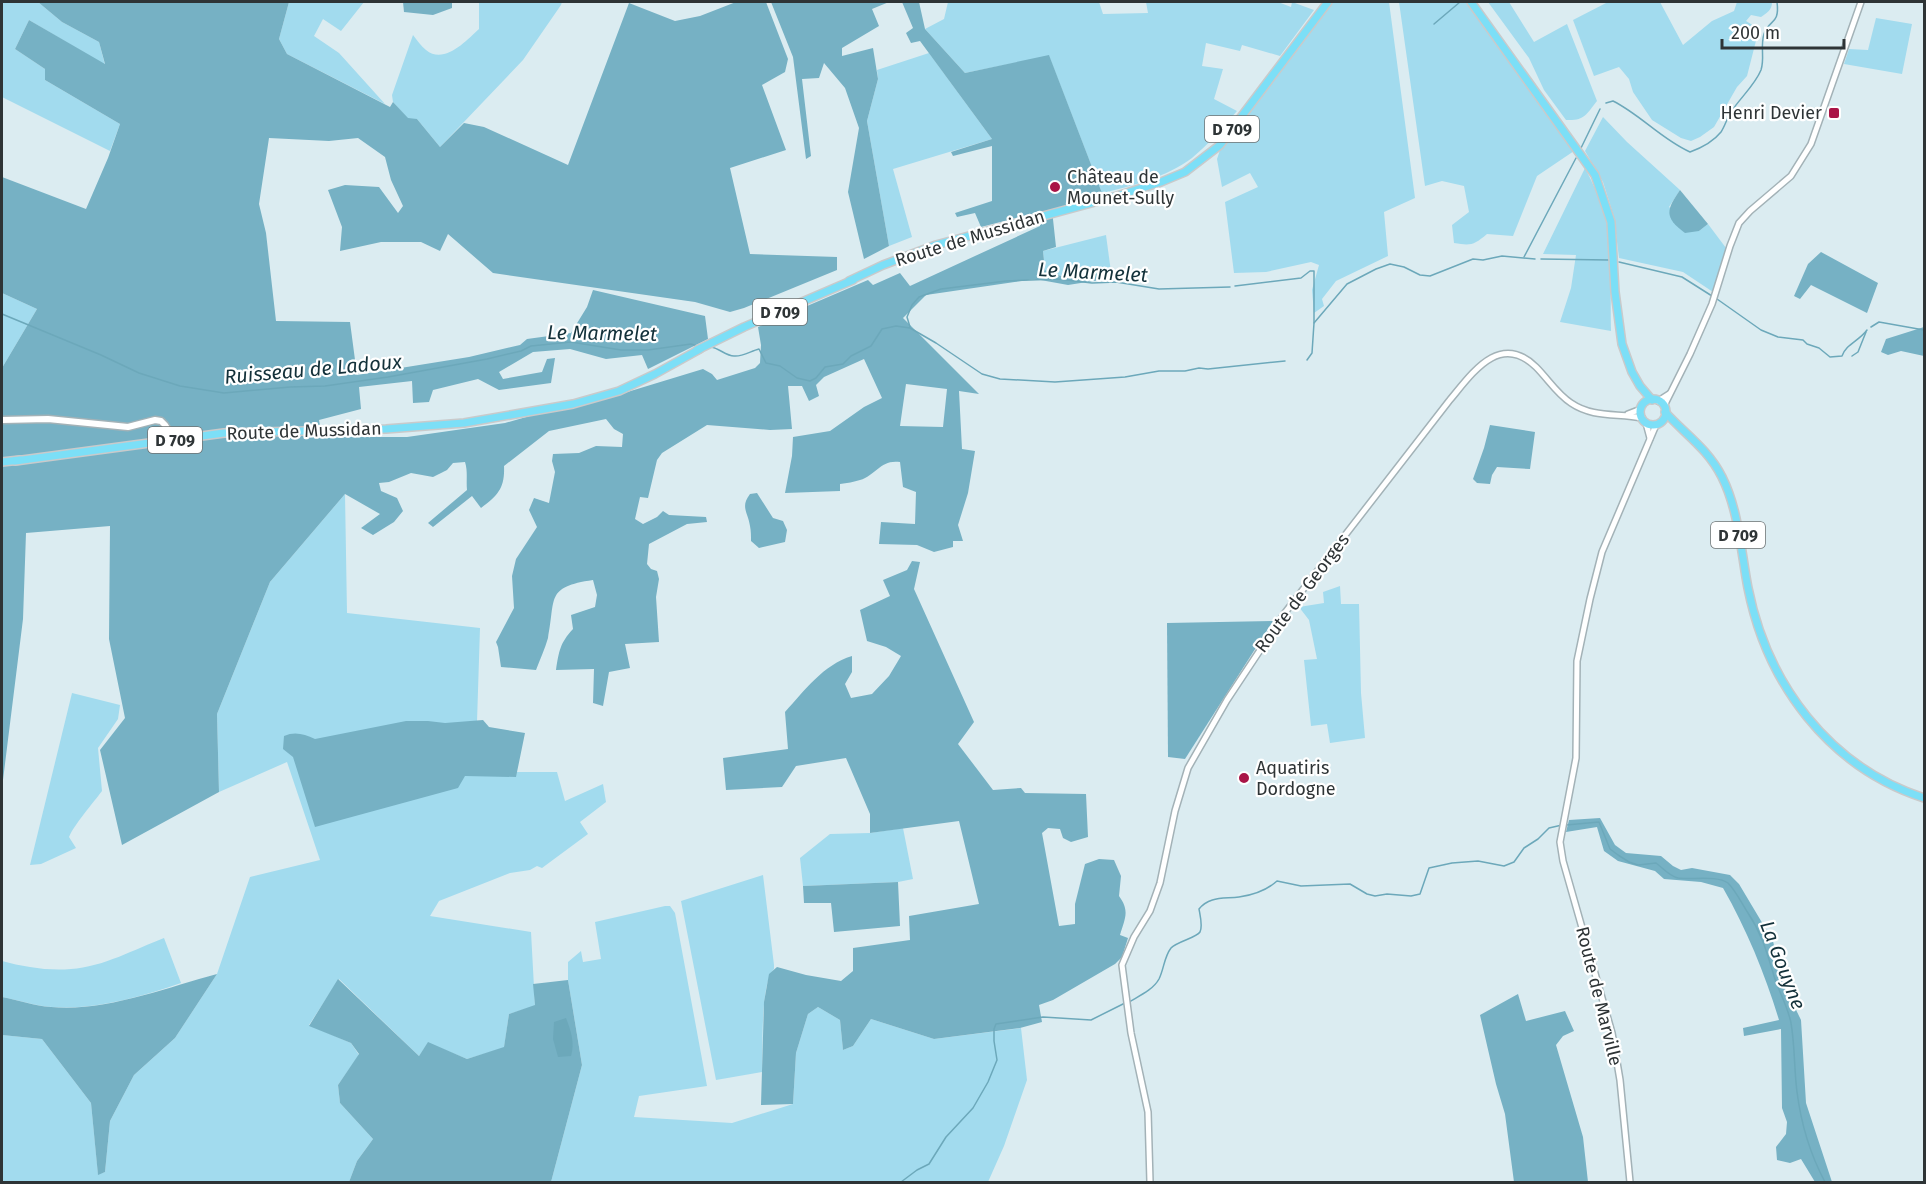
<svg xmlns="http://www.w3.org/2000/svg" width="1926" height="1184" viewBox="0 0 1926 1184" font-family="'Fira Sans',sans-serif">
  <rect width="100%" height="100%" fill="#dbecf1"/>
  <!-- green -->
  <g fill="#a2dbee">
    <path d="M2,2H38L62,22L99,42L105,65L29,20L15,49L45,69V80L120,124L110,151L2,97Z"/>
    <path d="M289,2H364L341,31L323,19L314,36L339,53L385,104L287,54L279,39Z"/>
    <path d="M479,2H562L561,5L523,60L440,147L417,119H408L393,102L392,95L413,35C417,40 421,46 426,50C444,65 466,41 479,29Z"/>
    <path d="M948,2H1099L1103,14L1148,13L1146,2H1278L1291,7L1292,2L1314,10L1280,56L1242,45L1240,51L1206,43L1202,66L1223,69L1214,99L1237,111C1223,127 1209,144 1192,158C1166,177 1133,186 1102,193L1049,56L965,73L925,29L944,19Z"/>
    <path d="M1333,2H1389L1415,198L1384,212L1388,256L1336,281L1322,299L1324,306L1314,313L1312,290L1319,265L1311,262L1266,272L1234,273L1225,202L1258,187L1250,173L1222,187L1217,159L1220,150Z"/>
    <path d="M1399,2H1466L1574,151L1537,176L1513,236L1487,234C1474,245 1471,246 1454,243L1452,225L1469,212L1464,186L1442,181L1425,186Z"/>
    <path d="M1488,2H1509L1534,42L1567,24L1597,101C1586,115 1584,121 1566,120L1544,90L1529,58Z"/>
    <path d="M1608,2H1660L1683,45L1712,21L1734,11L1737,2H1772C1772,10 1767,13 1761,17L1751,15L1746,21L1759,29L1747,76L1737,87L1714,127L1700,137L1691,141L1681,138L1652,120L1633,92L1629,79L1619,67L1594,76L1573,20Z"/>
    <path d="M1876,18L1912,24L1902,74L1844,64L1849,49L1868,50Z"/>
    <path d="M929,53L992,139L893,169L912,237L889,246L867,121L878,79L877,70Z"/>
    <path d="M1603,117L1627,142L1680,190L1669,207L1699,231L1708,224L1726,248L1713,292L1683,272L1619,258L1614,217L1603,182L1585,151Z"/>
    <path d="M1585,168C1593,183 1600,199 1605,215C1613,247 1610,297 1611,331L1560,322L1571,288L1576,255L1543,254Z"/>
    <path d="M1106,235L1111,272L1061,276L1045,270L1043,251Z"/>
    <path d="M2,293L37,309L2,368Z"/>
    <path d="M345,494L347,613L480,628L477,722L501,772H557L565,801L603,784L606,802L580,822L588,834L542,868L537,866L530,870L510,873L439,901L430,916L531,932L535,1006L509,1014L504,1048L467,1059L428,1043L419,1056L339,979L309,1025L351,1043L359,1055L338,1085L340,1103L373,1139L357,1161L349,1182H2V1035L42,1039L91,1103L98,1174L105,1172L110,1121L134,1075L175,1038L217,974L250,877L320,860L287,762L219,792L217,714L270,582Z"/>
    <path d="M1340,586L1341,604H1359L1361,693L1365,738L1330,743L1327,724L1311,726L1304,660L1317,659L1309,620L1299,607L1324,603L1323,592Z"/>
    <path d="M72,693L120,705L118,719L98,748L102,791C93,803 74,825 69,837L76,848L41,864L30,865Z"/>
    <path d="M903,828L913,879L898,882L803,886L800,858L830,834L870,833Z"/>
    <path d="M763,875L774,965V969C760,983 763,1051 762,1072L716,1080L681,901Z"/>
    <path d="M665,906H670L675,913L707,1086L639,1096L634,1117L732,1123L793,1104L796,1053L808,1014L818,1007L840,1020L843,1050L853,1046L871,1019L934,1039L1021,1028L1027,1080L1004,1146L988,1182H551L582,1065L568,980V962L581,951L583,962L601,959L595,922Z"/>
    <path d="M164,938L181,983C140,997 96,1010 52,1007C36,1006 18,1000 2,997V961C24,967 48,971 71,969C103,967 135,949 164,938Z"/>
  </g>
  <!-- forest -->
  <g fill="#76b1c4" fill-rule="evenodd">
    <path d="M38,2H289L279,39L287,54L390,107L393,102L408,118L417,119L440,147L464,123L484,127L568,165L629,3L675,21L700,16L736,2H766L788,59L785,72L762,85L786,150L730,168L750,254L837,257V270L744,308L730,312L695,302L493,273L448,234L440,251L421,242H381L340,251L342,227L328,190L345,185L379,187L398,213L403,206L391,180L385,157L358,138L329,141L269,138L259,204L266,233L276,321L350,322L357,375L469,357L520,345L527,339L571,333L587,307L593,290L705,316L708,339L648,369L642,355L606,359L570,349L533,352L499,372L503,379L542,372L547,359L555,358L551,383L499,390L478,379L433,390L429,402L413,403L412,381L359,387L361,409L319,420L322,437H407L505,423L547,411L611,397L703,369L712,374L717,380L755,368L760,363L761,345L758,327L868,280L873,285L900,273L910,286L1040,226V212L981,227L975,213L957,217L955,213L992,201V146L953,156L951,152L992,139L920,41L911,43L906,33L913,28L902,2H919L925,29L965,73L1049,55L1102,193L1052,210L1056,247L1043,251L1045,270L1061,276L1118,272L1119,277L1068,285L1035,279L926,295L903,318L979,394L959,391L962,449L975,451L968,493L958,525L963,541H953V547L934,552L917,545L879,544L881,522L915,524L916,492L903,487L900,462C881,459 876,475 860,480C854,482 847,483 840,484V491L785,493L792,456L793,437L830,431L864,407L882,398L864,359L824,377L816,385L819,396L809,401L802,386H788L792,429L770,430L707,425L662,453L657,460L648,498L640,497L635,519L643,524L657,517L663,511L669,515L706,517L707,522L687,524L649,544L647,564L651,569L657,571L659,579L656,597L659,642L625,644L630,668L609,672L603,706L593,703L594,669L556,670C559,651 560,643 573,629L571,615L595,607L597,595L593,580C545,587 556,598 548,638C545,649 540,659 536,670L501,667L498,647L496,642L514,608L512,576L516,559L537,527L529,510L534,498L549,503L555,472L552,461L553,454L579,453L596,446L622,447L623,434L614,429L606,419L549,431L504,466C505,488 498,495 481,508L472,496L433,527L428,523L467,490C466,481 468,471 465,462L453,463L447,470L433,477L411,473L389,482L379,483L381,491L397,498L403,511L394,522L373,535L361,528L380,514L345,494L270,582L217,714L219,792L122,845L100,750L125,718L109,639L110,526L26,533L23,619L2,788V368L37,309L2,293V177L86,209L108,158L120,124L45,80V69L15,49L29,20L105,64L99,42L62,22ZM906,384L947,389L943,427L900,426Z"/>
    <path d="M403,2H452V8L433,15L404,12Z"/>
    <path d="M771,2H889L872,9L879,26L842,48V56L873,48L878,79L867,121L889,246L864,259L848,192L859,128L845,88L824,63L819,78L802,79L811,156L806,159L793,57Z"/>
    <path d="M1680,190L1708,224L1699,231L1685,233C1663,217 1667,209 1680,190Z"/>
    <path d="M1821,252L1878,283L1867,313L1811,285L1800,299L1794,296L1808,264Z"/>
    <path d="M1924,327V356L1901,351L1888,355L1881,352L1886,339Z"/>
    <path d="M1490,425L1535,432L1530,469L1497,467L1492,475L1490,484L1477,483L1473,479L1484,448Z"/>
    <path d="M757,493L773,518L783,521L787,530L785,542L759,548L751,541C751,536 751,531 750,526C748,512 740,507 750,494Z"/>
    <path d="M912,561L920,562L914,589L974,722L958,744L993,790L1021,788L1025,793L1086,794L1088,837L1071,842L1063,838L1060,829L1048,828L1042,833L1059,926L1075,924V904L1085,864L1099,859L1114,860L1121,876L1119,896C1130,911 1125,918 1120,935L1128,938L1122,957L1115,964L1053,1000L1039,1005L1042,1022L1020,1028L934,1039L871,1019L853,1046L843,1050L840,1020L818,1007L808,1014L796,1053L793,1104L761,1105L764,1002L769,974L777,967L806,975L841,981L853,971V948L910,940L909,916L979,904L959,821L870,833V814L846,758L796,766L782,787L726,790L723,758L788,749L785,712C805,690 823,665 852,656V672L845,684L851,698L872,694L889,676L901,656L886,647L867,641L860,610L890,596L883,580L907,570Z"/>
    <path d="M1273,621L1185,759L1168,757L1167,623Z"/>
    <path d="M483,720L489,727L525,733L516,777L465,776L458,788L315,827L293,757L283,749L284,736C295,731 304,734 315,739L406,721H428L445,723Z"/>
    <path d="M1600,818L1615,845L1626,853L1661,856L1673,866L1681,870L1692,868L1730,875L1739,884L1773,941L1782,981L1801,1020L1806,1103L1832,1182H1815L1801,1159L1790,1163L1777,1160L1776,1147L1786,1134L1787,1122L1782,1108L1781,1029L1744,1036L1743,1028L1779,1020C1765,974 1747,930 1723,888L1701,882L1664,879L1655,871L1618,861L1604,851L1597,827L1566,832L1569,820Z"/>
    <path d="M898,882L900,926L834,932L831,903H804L803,886Z"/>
    <path d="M217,974L175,1038L134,1075L110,1121L105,1172L98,1175L91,1103L42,1039L2,1035V997C18,1000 35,1006 51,1007C105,1012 165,988 217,974Z"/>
    <path d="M338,979L419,1056L428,1042L467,1059L504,1047L509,1014L535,1005L533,984L568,980L582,1065L551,1182H349L357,1161L373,1139L340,1103L338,1085L359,1054L351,1043L309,1026Z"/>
    <path d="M1518,994L1526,1021L1565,1011L1574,1031L1563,1036L1556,1045L1583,1137L1588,1182H1514L1505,1114L1496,1084L1480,1015Z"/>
  </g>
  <!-- water -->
  <path fill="#6ca8ba" d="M566,1018C571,1031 575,1043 571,1056L558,1057L553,1039L554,1022Z"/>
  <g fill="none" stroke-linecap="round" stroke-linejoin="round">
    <!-- stream -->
    <g stroke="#6ca8ba" stroke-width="1.5">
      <path d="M1434,24L1460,2"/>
      <path d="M1606,103L1613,101C1641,115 1661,139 1690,152C1701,148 1713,142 1721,132C1725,126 1727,118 1731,112C1740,98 1755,85 1761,70C1765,58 1760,46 1764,34C1769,19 1780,25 1777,2"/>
      <path d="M1581,148L1600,109"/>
      <path d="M1524,257L1576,158"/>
      <path d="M1541,259L1609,260"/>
      <path d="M1619,262L1682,277L1712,296"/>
      <path d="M1235,286L1301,278L1310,271H1314V323"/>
      <path d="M1717,299L1761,330L1778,337L1803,340L1807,344L1819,348L1830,357L1842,356C1846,344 1859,341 1867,330"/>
      <path d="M2,314L101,355L139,373L180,386L224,393L290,387L325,386L388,377L487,359L521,351L531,346L571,342L621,350H648L691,344L697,346"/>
      <path d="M910,327L907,317L912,305L919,297L941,289L1006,281L1058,279L1092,283L1116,282L1159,289L1230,287"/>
      <path d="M1871,327L1879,322L1924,330"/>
      <path d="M711,347C719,348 726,356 734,356C742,357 751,351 759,349L766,363L780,366L797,378L810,381L816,378L825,367L843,364L851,356L871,346L882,329L896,326L910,328L936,343L982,374L1000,379L1055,382L1125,377L1159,371H1185L1199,368L1208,369L1285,361"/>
      <path d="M1852,356L1858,352L1866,332"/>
      <path d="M1307,360L1312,353L1314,323L1347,284L1376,269L1390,264L1404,267L1420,275L1430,276L1473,259L1483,260L1502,256L1535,259"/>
      <path d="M1566,825L1599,822L1610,849L1618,855L1629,862L1638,865L1656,863C1663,868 1669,876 1678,878C1691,880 1717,875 1728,883C1736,891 1742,904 1748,913C1762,934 1767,953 1774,976C1779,992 1788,1007 1791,1023C1795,1046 1794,1069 1797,1092C1801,1123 1810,1154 1825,1182"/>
      <path d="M1129,1002C1139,996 1153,990 1159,979C1164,969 1164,957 1171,948C1178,941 1196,938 1200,932C1203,926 1200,915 1199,909C1209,896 1224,899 1239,897C1253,895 1267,890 1277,881L1301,886L1350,884L1367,894L1375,896L1387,894L1411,896L1420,894L1429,868L1452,863L1478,861L1504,866L1514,862L1524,848L1538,839L1549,828L1562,825"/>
      <path d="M901,1182L917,1170L929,1164L946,1137L973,1108L988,1082L997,1060L994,1041V1029L996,1024L1043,1017L1091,1020L1125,1003"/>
    </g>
    <defs>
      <g id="tertiary">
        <path d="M1658,401L1669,394"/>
        <path d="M1664,406L1690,354L1712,304L1730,246L1739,223L1750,211L1791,176L1811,144L1861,2"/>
        <path d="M1628,414L1641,409"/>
        <path d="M1646,423L1650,438"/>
        <path d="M1150,1182L1148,1112L1131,1033L1122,965L1134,937L1150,911L1160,883L1175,811L1188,768L1227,700L1284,614L1449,401C1471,375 1499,331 1536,367C1548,379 1557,394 1571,403C1593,418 1617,413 1642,418"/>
        <path d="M1630,1182L1620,1080L1612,1033L1563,861L1560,842L1576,758L1577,661L1590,599L1602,552L1656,425"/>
      </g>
      <path id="secondary" d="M2,420L48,419L128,427L155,420L161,421L165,425L168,430L171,444"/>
      <g id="primary">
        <path d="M1471,2L1595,175L1611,222L1615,292L1622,344L1632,372L1640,386L1652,400"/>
        <path d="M849,281L883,265L936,245L1117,196L1161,182L1185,172L1220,145L1328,2"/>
        <path d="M697,350L744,327L853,280"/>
        <circle cx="1653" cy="412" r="13"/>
        <path d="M1665,412C1686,435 1708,449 1722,477C1739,511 1741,552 1748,588C1767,684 1829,767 1924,798"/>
        <path d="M15,461L224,433L386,429L464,423L573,404L619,391L655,374L700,349"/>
        <path d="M2,462L20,460"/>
      </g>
    </defs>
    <!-- tertiary casing -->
    <use href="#tertiary" stroke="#a3b2b7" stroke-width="8"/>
    <!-- secondary casing -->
    <use href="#secondary" stroke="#a3b2b7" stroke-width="9"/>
    <!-- primary casing -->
    <use href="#primary" stroke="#c9cacb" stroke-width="10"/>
    <!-- tertiary -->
    <use href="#tertiary" stroke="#fff" stroke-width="5"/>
    <!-- secondary -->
    <use href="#secondary" stroke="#fff" stroke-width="6"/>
    <!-- primary -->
    <use href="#primary" stroke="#7cdff7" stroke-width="7"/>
  </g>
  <!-- markers -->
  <g fill="#a91446" stroke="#fff" stroke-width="2">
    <rect x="1828" y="107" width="12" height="12" rx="3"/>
    <circle cx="1055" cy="187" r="6"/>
    <circle cx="1244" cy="778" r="6"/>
  </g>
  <g text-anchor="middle" stroke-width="4.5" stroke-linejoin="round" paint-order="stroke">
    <!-- shield labels -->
    <g fill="#fff" stroke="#6d7172" stroke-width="1.5">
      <rect x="1205" y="116" width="54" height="26" rx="4.5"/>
      <rect x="753" y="299" width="54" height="26" rx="4.5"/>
      <rect x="148" y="427" width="54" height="26" rx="4.5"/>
      <rect x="1711" y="522" width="54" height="26" rx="4.5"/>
    </g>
    <g font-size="16" font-weight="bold" fill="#2e3436">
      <text x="1232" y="135">D 709</text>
      <text x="780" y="318">D 709</text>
      <text x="175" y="446">D 709</text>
      <text x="1738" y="541">D 709</text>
    </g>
    <!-- poi labels -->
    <g font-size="18" fill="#2e3436" stroke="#fff" text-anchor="start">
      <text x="1822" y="119" text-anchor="end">Henri Devier</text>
      <text x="1067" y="183">Château de<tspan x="1067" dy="21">Mounet-Sully</tspan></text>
      <text x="1256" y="774">Aquatiris<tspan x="1256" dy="21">Dordogne</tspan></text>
    </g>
    <!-- street labels -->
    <g font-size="18" fill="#2e3436" stroke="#fff">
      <text transform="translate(970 238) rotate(-17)" y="6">Route de Mussidan</text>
      <text transform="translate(304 431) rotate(-2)" y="6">Route de Mussidan</text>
      <text transform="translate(1302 593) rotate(-53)" y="6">Route de Georges</text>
      <text transform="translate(1599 996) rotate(76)" y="6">Route de Marville</text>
    </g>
    <!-- water labels -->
    <g font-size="20" font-style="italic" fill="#13313a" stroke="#fff">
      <text transform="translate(1093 272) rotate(3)" y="7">Le Marmelet</text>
      <text transform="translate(602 333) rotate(1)" y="7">Le Marmelet</text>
      <text transform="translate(313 369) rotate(-5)" y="7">Ruisseau de Ladoux</text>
      <text transform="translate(1783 965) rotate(69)" y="7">La Gouyne</text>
    </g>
  </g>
  <!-- border -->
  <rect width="1926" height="1184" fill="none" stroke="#2e3436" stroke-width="6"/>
  <!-- scale -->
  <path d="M1722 39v9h122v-9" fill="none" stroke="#2e3436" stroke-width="3"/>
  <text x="1731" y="39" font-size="18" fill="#2e3436" stroke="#ffffff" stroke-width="4.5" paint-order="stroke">200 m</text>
</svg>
